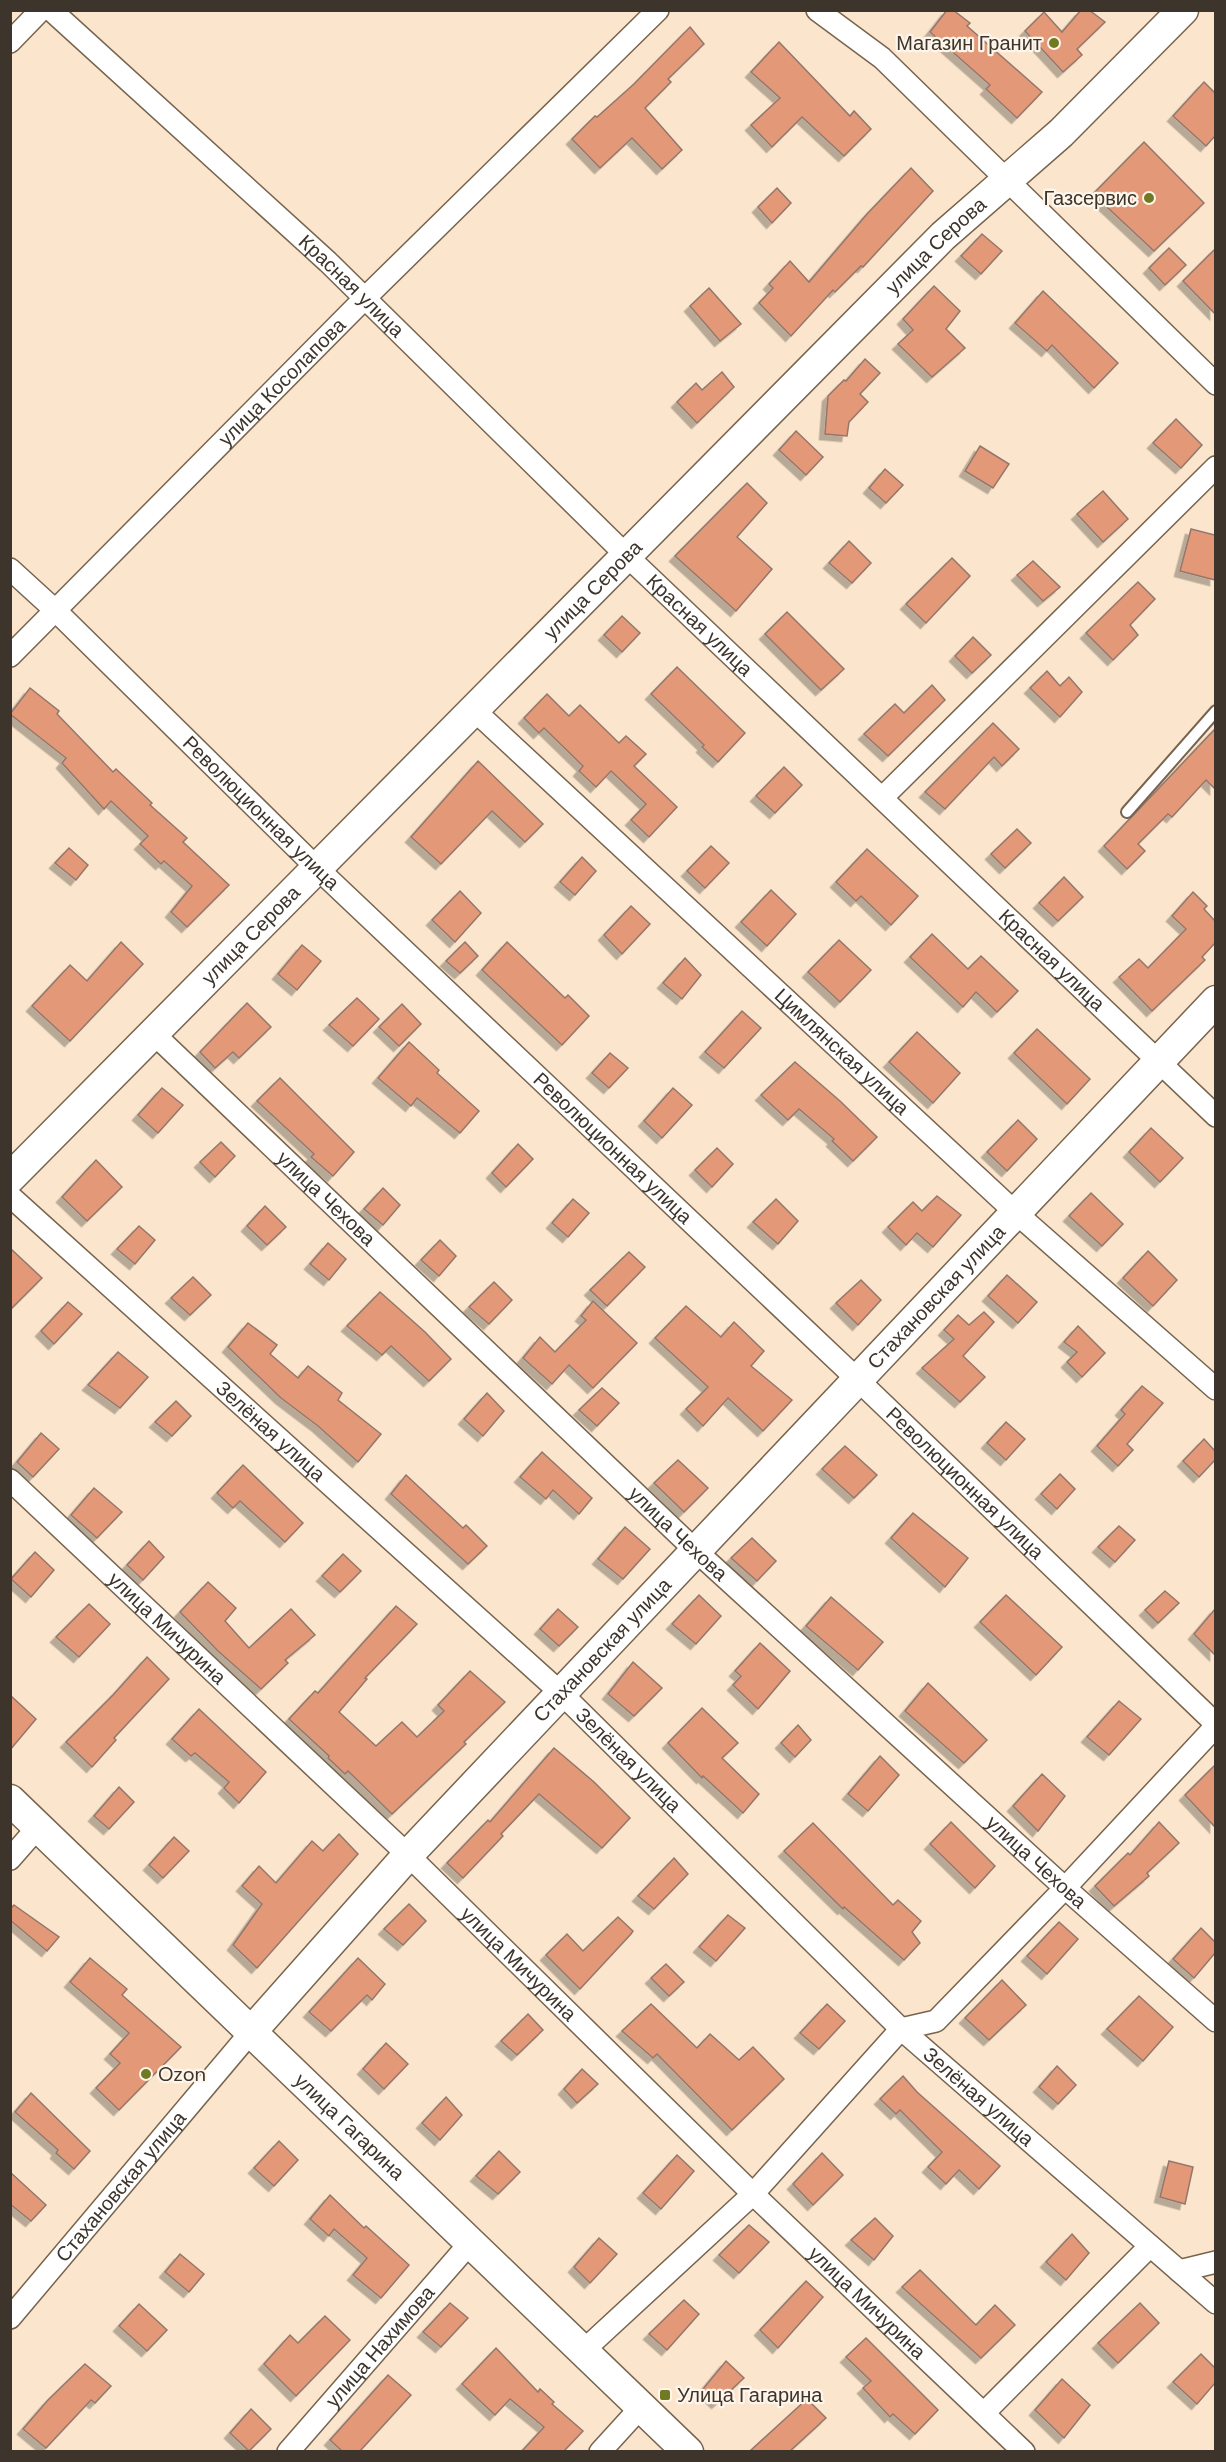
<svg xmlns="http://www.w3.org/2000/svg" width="1226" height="2462" viewBox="0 0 1226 2462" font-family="'DM Sans',sans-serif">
  <defs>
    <filter id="shadow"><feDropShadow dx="-5.5" dy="5.5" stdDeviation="0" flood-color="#0004"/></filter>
  </defs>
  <rect width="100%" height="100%" fill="#fbe6cd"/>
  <!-- building -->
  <g fill="#e39878" stroke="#94776c" stroke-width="1.5" filter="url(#shadow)">
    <path d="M947,10H953L970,23L967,26L1042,92L1017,118L986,89L990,85L930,32Z"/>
    <path d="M1081,10H1089L1105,22L1077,49L1082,55L1063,72L1025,31L1044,12L1062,32Z"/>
    <path d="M690,27L704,44L668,79L671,82L645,108L682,150L662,169L632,138L600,168L572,139L595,116L597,117L634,84Z"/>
    <path d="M779,42L850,116L854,111L871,129L844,156L802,117L772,147L751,125L780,98L751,72Z"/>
    <path d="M1204,82L1215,93V136L1206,146L1173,116Z"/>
    <path d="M1144,142L1204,203L1154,251L1093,194Z"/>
    <path d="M911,168L933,191L863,267L861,266L835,292L833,290L791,336L759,303L773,288L769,284L790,261L809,282L867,214Z"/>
    <path d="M777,188L791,203L772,223L758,207Z"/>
    <path d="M982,234L1002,251L981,274L961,256Z"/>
    <path d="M1169,248L1186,265L1165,285L1149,268Z"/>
    <path d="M1215,249V314L1183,281Z"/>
    <path d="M934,286L960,311L946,329L965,348L932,377L898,344L913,330L903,319Z"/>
    <path d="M709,288L741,324L720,341L690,306Z"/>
    <path d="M1043,291L1118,363L1094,388L1052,345L1047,351L1015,323Z"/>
    <path d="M865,359L880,373L860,394L868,402L849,422L847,436L825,434L828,396L844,380L846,381Z"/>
    <path d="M722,372L734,387L697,423L677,402L696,383L702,390Z"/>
    <path d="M1176,419L1202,445L1181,468L1153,443Z"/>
    <path d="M796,431L823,457L806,475L779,450Z"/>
    <path d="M980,446L1009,464L993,488L965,471Z"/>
    <path d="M885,469L903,485L886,503L869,488Z"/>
    <path d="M747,483L767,503L737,537L772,569L736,611L675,556Z"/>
    <path d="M1103,491L1128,519L1103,542L1077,514Z"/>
    <path d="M1191,529L1215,535V580L1180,571Z"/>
    <path d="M849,541L871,563L852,583L829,563Z"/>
    <path d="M952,558L970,576L926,623L906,604Z"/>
    <path d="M1033,561L1060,587L1043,601L1017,575Z"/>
    <path d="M1138,582L1155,599L1130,625L1138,635L1113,660L1086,633Z"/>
    <path d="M787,612L844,669L821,690L765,634Z"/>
    <path d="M622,616L640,633L622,652L604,635Z"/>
    <path d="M973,637L991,655L972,673L955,656Z"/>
    <path d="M677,667L745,733L718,762L702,747L704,745L651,694Z"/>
    <path d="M1047,671L1060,686L1069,677L1082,692L1060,717L1030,688Z"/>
    <path d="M932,685L945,700L888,756L864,734L895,704L904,713Z"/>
    <path d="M30,688L59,711L57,714L113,772L116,769L152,803L150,805L187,838L183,842L229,885L187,927L171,912L192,886L164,861L161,864L140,844L148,836L111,801L104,809L62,763L66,758L10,714Z"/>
    <path d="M547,694L569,716L580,705L619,743L626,736L646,754L634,766L677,807L649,837L631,820L646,804L611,771L596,787L579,771L583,766L544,728L539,733L524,718Z"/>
    <path d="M993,723L1019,749L1002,766L994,757L945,809L925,792Z"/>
    <path d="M1215,729V789L1206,780L1172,817L1168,814L1138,844L1145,851L1127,869L1104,846Z"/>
    <path d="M478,761L543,824L525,842L492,811L441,864L411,837Z"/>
    <path d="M784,767L802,785L775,813L756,796Z"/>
    <path d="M1017,829L1031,843L1005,868L991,854Z"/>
    <path d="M711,846L729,863L705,888L687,871Z"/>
    <path d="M69,848L88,865L76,880L55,863Z"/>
    <path d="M867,849L918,896L891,925L861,896L856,901L836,882Z"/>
    <path d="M582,857L596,871L575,895L560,882Z"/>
    <path d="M1064,877L1083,897L1058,921L1039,903Z"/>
    <path d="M771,890L796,914L767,946L741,922Z"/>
    <path d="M460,891L481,913L455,942L432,920Z"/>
    <path d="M1193,892L1207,906L1204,909L1215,921V943L1202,957L1205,960L1152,1011L1119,977L1139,959L1148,968L1186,929L1172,916Z"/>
    <path d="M631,906L650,924L622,954L604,935Z"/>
    <path d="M932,934L968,969L981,956L1018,991L997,1012L976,992L963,1007L910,957Z"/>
    <path d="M839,940L871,970L840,1002L808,972Z"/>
    <path d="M121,942L143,964L70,1041L32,1006L70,965L87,981Z"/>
    <path d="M465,942L478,956L460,973L446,961Z"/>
    <path d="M507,942L565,998L568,995L589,1016L562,1045L482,970Z"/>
    <path d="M302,945L321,961L297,990L278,974Z"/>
    <path d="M685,958L701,975L682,999L663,983Z"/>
    <path d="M357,998L379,1019L353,1046L329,1025Z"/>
    <path d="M247,1003L271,1027L239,1058L233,1052L215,1068L200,1052Z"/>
    <path d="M402,1004L421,1024L399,1046L379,1027Z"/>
    <path d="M742,1011L761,1028L724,1068L705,1052Z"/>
    <path d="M1037,1029L1090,1079L1067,1104L1014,1053Z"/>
    <path d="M917,1032L960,1073L933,1103L889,1062Z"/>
    <path d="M409,1042L439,1070L437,1073L479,1111L460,1133L417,1098L411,1106L378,1078Z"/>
    <path d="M610,1053L628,1068L609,1088L592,1073Z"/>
    <path d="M795,1062L840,1101L877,1137L853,1161L832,1141L834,1139L799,1109L788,1120L761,1095Z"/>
    <path d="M280,1078L354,1152L333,1176L311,1157L314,1154L257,1101Z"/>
    <path d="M162,1088L183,1105L158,1133L138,1115Z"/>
    <path d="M673,1088L692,1105L662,1138L644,1121Z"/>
    <path d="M1018,1120L1037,1139L1007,1171L987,1152Z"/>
    <path d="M1151,1128L1183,1158L1160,1182L1129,1152Z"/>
    <path d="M221,1142L235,1156L215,1177L200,1162Z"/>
    <path d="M518,1144L533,1159L506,1187L492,1173Z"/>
    <path d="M717,1148L733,1164L712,1187L695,1170Z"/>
    <path d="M96,1160L122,1187L87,1221L62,1197Z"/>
    <path d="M383,1188L400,1205L383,1225L364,1209Z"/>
    <path d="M1091,1193L1123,1224L1102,1246L1069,1216Z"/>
    <path d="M937,1196L961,1215L933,1247L917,1233L906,1245L888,1227L913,1202L922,1211Z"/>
    <path d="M573,1199L589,1213L568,1237L552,1223Z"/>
    <path d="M776,1199L798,1221L778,1244L753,1222Z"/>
    <path d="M265,1206L286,1227L267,1245L247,1226Z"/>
    <path d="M139,1226L155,1240L135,1264L117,1249Z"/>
    <path d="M440,1240L456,1256L439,1276L421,1260Z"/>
    <path d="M328,1243L346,1259L329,1280L310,1264Z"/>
    <path d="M10,1248L42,1278L10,1310Z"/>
    <path d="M1148,1251L1177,1280L1153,1306L1123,1278Z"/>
    <path d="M629,1252L645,1267L607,1306L590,1290Z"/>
    <path d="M1007,1275L1037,1302L1018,1323L988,1296Z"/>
    <path d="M193,1277L211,1295L190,1315L171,1298Z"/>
    <path d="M861,1280L881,1300L858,1325L836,1303Z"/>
    <path d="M494,1282L512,1300L489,1324L469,1307Z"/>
    <path d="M380,1292L425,1332L451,1359L429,1381L391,1346L382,1355L347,1326Z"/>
    <path d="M593,1301L637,1343L593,1388L569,1365L552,1384L523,1358L540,1337L555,1352L586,1320L581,1316Z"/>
    <path d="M68,1302L82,1314L54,1344L41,1331Z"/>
    <path d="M686,1306L721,1337L734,1322L764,1351L751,1366L792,1400L763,1431L728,1398L703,1426L686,1409L708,1387L655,1338Z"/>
    <path d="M984,1312L994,1322L963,1356L985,1377L960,1402L922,1368L954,1339L944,1330L958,1315L969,1325Z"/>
    <path d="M248,1323L277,1345L270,1354L298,1378L308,1366L342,1393L338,1400L381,1434L358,1462L318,1426L281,1398L228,1347Z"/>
    <path d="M1078,1326L1105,1353L1082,1377L1067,1362L1077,1352L1064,1342Z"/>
    <path d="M118,1352L148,1377L120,1408L88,1385Z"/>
    <path d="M1142,1386L1163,1403L1127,1444L1133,1450L1118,1466L1097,1446L1125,1414L1121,1410Z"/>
    <path d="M602,1388L619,1403L597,1426L579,1410Z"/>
    <path d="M487,1393L504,1411L483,1436L464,1419Z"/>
    <path d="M176,1401L191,1416L172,1436L155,1422Z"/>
    <path d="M1006,1422L1025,1439L1006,1460L987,1443Z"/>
    <path d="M41,1433L59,1449L33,1477L17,1462Z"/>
    <path d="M1204,1439L1215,1451V1460L1199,1477L1183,1461Z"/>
    <path d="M845,1446L877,1475L854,1498L822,1469Z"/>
    <path d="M542,1452L592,1498L579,1514L553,1490L546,1499L520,1477Z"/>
    <path d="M678,1460L708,1488L684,1512L654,1483Z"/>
    <path d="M243,1465L303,1523L285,1542L240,1501L233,1508L217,1493Z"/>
    <path d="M1060,1474L1075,1489L1057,1509L1041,1494Z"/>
    <path d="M406,1475L463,1528L466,1525L487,1546L468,1564L391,1494Z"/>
    <path d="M94,1488L122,1512L97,1538L71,1515Z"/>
    <path d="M913,1513L968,1558L945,1587L891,1538Z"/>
    <path d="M1119,1526L1135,1540L1115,1562L1098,1547Z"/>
    <path d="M625,1527L650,1549L623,1579L598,1559Z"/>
    <path d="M752,1538L776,1561L757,1581L731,1558Z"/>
    <path d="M149,1541L164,1557L143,1580L127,1565Z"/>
    <path d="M35,1552L54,1570L31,1597L11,1579Z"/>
    <path d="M343,1554L361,1571L340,1592L322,1576Z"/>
    <path d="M208,1582L236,1608L225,1621L249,1648L291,1609L315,1635L285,1660L288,1663L261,1689L218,1651L180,1612Z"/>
    <path d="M1165,1591L1179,1603L1158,1623L1145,1610Z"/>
    <path d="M699,1595L721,1616L696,1644L672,1624Z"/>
    <path d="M1006,1595L1062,1647L1036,1675L980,1622Z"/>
    <path d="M831,1597L883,1642L858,1670L806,1626Z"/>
    <path d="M89,1604L110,1624L79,1657L56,1637Z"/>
    <path d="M396,1606L417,1624L365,1678L367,1679L339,1712L376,1746L402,1722L417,1737L444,1711L438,1705L470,1671L505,1702L464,1742L466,1744L392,1814L348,1771L345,1774L328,1758L329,1756L289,1719L315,1691L318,1693Z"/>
    <path d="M558,1609L578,1627L559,1646L540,1629Z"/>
    <path d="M1215,1609V1655L1194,1634Z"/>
    <path d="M760,1643L790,1671L758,1709L733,1685L741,1676L735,1671Z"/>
    <path d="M147,1657L169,1679L114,1738L116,1740L92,1767L66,1742L114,1694Z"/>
    <path d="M633,1662L662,1688L634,1716L608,1694Z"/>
    <path d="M928,1683L987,1740L964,1763L905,1711Z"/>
    <path d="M10,1695L36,1719L10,1750Z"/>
    <path d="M1119,1701L1141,1719L1109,1755L1087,1737Z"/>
    <path d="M702,1708L738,1743L722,1758L759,1794L743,1813L703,1776L702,1778L668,1743Z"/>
    <path d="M199,1709L266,1772L239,1803L224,1788L229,1782L195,1753L191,1756L172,1739Z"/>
    <path d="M798,1725L811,1740L795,1757L781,1743Z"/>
    <path d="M554,1748L594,1782L630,1818L602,1848L539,1794L501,1834L503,1836L463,1878L447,1863L488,1820L490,1822Z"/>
    <path d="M880,1756L899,1775L868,1811L848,1794Z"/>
    <path d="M1215,1765V1827L1185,1795Z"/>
    <path d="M1042,1774L1065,1796L1038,1831L1013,1806Z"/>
    <path d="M119,1787L134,1802L109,1829L94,1816Z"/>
    <path d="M951,1822L995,1866L975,1888L930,1844Z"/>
    <path d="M1159,1822L1179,1843L1147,1873L1149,1876L1114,1906L1095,1886L1128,1853L1130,1855Z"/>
    <path d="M813,1823L893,1905L898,1900L921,1921L912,1932L920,1943L904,1960L844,1907L843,1909L784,1851Z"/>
    <path d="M339,1834L358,1854L257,1968L233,1945L262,1904L242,1886L259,1866L276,1883L312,1841L323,1851Z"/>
    <path d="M174,1837L189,1851L163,1878L149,1865Z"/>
    <path d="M674,1858L688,1874L654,1909L638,1896Z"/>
    <path d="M409,1904L426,1921L403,1945L384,1929Z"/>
    <path d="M14,1905L59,1937L47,1951L10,1920V1909Z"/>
    <path d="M728,1915L745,1928L716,1961L699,1947Z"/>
    <path d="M618,1917L633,1931L631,1934L580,1989L546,1955L567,1934L583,1951Z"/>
    <path d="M1059,1922L1078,1939L1047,1974L1027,1956Z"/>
    <path d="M1201,1928L1215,1942V1953L1194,1978L1173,1959Z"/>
    <path d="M90,1958L127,1989L122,1995L181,2047L119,2110L96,2088L120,2063L110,2054L129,2033L70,1982Z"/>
    <path d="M358,1958L385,1984L372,2000L367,1995L331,2031L309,2012Z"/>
    <path d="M666,1964L684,1982L669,1996L651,1978Z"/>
    <path d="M1002,1980L1026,2005L989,2040L965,2018Z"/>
    <path d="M1139,1996L1173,2027L1143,2061L1107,2029Z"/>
    <path d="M651,2004L697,2048L710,2034L739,2060L753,2047L784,2079L732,2130L657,2054L653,2058L622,2031Z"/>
    <path d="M827,2004L845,2021L819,2049L800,2033Z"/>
    <path d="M528,2014L543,2030L517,2055L501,2041Z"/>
    <path d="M386,2043L408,2064L384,2089L363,2069Z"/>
    <path d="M1057,2066L1076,2085L1058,2104L1039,2087Z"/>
    <path d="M582,2069L598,2084L577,2103L564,2089Z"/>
    <path d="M903,2076L917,2092L1000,2166L979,2189L959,2170L946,2184L928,2167L942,2152L900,2110L896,2114L880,2099Z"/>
    <path d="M31,2093L90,2151L74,2169L56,2153L58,2150L15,2112Z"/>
    <path d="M446,2097L462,2115L440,2140L422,2123Z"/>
    <path d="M279,2141L298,2160L274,2186L254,2168Z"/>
    <path d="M499,2151L520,2172L498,2194L476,2176Z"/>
    <path d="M822,2153L843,2175L813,2205L793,2184Z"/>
    <path d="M677,2155L694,2171L661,2209L643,2193Z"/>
    <path d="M1169,2161L1193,2167L1185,2204L1160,2197Z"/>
    <path d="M10,2172L46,2205L31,2221L10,2204Z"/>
    <path d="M330,2195L364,2228L366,2226L409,2265L381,2298L353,2275L367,2258L334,2229L329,2236L310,2219Z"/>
    <path d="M875,2218L893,2236L874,2260L851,2240Z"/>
    <path d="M749,2225L769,2242L739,2273L719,2255Z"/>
    <path d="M1072,2234L1089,2253L1066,2280L1046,2262Z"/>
    <path d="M599,2238L617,2254L590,2283L574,2267Z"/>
    <path d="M180,2254L204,2274L189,2292L165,2272Z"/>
    <path d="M920,2270L976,2325L995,2305L1015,2325L981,2358L902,2287Z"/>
    <path d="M806,2281L823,2297L778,2348L760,2330Z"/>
    <path d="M684,2300L699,2314L667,2350L649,2334Z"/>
    <path d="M450,2303L468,2318L441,2347L423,2332Z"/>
    <path d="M1140,2303L1159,2323L1118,2363L1098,2343Z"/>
    <path d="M139,2304L167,2330L147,2351L119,2326Z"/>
    <path d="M325,2316L350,2340L296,2396L264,2364L290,2335L298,2343Z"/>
    <path d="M866,2338L938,2410L915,2434L893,2414L890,2417L863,2388L871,2381L846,2357Z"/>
    <path d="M496,2348L538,2392L540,2389L554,2402L552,2404L583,2431L564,2451H522L544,2427L510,2399L495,2415L462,2384Z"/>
    <path d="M1201,2354L1215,2368V2383L1197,2404L1173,2382Z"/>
    <path d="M726,2361L744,2378L717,2403L703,2389Z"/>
    <path d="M85,2364L111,2386L95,2403L91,2400L46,2448L23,2429L48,2400Z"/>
    <path d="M388,2375L411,2395L360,2451H342L330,2440Z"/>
    <path d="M1062,2379L1090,2405L1064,2438L1035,2410Z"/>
    <path d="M807,2399L826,2418L790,2451H750Z"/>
    <path d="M251,2409L271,2429L249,2451L230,2433Z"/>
  </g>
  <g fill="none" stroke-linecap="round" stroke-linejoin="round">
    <defs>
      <path id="lane" d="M1127,812L1216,711"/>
      <g id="street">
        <path id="s1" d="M51,10L328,262L627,556L1216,1116"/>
        <path d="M817,10L882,58L1216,384"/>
        <path d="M10,42L41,10"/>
        <path id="s2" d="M10,569L56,611L317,868L858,1380L1216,1724"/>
        <path id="s3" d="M10,656L365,298L658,10"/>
        <path id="s4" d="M474,710L1016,1213L1216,1389"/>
        <path d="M882,798L1216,467"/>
        <path id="s5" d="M154,1034L696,1551L1065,1888L1216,2021"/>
        <path id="s6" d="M10,1196L561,1693L901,2029L1216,2303"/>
        <path id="s7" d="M10,1480L408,1855L753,2194L1024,2452"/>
        <path d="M10,1859L38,1827"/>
        <path d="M1179,2271L1216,2262"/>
        <path id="s8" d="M10,2318L251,2032"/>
        <path d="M583,2351L753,2194L901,2029L936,2021L1065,1888L1216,1726"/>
        <path d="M984,2413L1150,2246"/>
        <path id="s9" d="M288,2452L470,2243"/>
        <path d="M600,2452L641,2407"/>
      </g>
      <g id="secondary">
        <path id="s10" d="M10,1178L943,236L1061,133L1183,10"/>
        <path id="s11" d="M10,1800L688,2452"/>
        <path id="s12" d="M251,2032L408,1855L1216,1001"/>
      </g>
    </defs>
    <!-- lane casing -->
    <use href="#lane" stroke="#77644e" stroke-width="14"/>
    <!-- street casing -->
    <use href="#street" stroke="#77644e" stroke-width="24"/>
    <!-- secondary casing -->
    <use href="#secondary" stroke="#77644e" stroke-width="33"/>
    <!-- lane -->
    <use href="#lane" stroke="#fff" stroke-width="10"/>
    <!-- street -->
    <use href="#street" stroke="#fff" stroke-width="21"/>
    <!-- secondary -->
    <use href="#secondary" stroke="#fff" stroke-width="30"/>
  </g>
  <!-- markers -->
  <g fill="#727923" stroke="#fef5eb" stroke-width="2">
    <circle cx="1054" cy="43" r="6"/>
    <circle cx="1149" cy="198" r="6"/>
    <circle cx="146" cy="2074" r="6"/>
    <rect x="659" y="2389" width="12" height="12" rx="3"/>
  </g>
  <g text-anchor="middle" stroke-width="4.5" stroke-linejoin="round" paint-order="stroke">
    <!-- poi labels -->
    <g font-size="20" fill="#3d342b" stroke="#fef5eb" text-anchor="end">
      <text x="1042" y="50">Магазин Гранит</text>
      <text x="1137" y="205">Газсервис</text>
      <text x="158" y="2081" text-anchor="start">Ozon</text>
      <text x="677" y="2402" text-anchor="start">Улица Гагарина</text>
    </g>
    <!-- street labels -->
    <g font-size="20" fill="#3d342b" stroke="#fef5eb">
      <text dy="7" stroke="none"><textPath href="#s10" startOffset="1314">улица Серова</textPath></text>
      <text dy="7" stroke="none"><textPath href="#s1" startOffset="408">Красная улица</textPath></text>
      <text dy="7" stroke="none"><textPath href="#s3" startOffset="386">улица Косолапова</textPath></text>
      <text dy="7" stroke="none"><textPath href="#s10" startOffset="828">улица Серова</textPath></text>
      <text dy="7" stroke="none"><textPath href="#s1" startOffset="894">Красная улица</textPath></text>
      <text dy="7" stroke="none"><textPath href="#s2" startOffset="350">Революционная улица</textPath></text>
      <text dy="7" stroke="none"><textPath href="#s10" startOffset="342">улица Серова</textPath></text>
      <text dy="7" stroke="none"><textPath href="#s1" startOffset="1380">Красная улица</textPath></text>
      <text dy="7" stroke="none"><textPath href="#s4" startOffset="502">Цимлянская улица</textPath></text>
      <text dy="7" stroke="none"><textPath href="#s2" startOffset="836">Революционная улица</textPath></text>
      <text dy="7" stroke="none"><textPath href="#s5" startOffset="238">улица Чехова</textPath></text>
      <text dy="7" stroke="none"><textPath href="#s12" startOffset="1005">Стахановская улица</textPath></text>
      <text dy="7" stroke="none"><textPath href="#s6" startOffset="351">Зелёная улица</textPath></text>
      <text dy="7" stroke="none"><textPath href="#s2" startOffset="1322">Революционная улица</textPath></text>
      <text dy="7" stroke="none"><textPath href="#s5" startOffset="724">улица Чехова</textPath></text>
      <text dy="7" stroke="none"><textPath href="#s7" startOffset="216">улица Мичурина</textPath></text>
      <text dy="7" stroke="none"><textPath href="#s12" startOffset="519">Стахановская улица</textPath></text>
      <text dy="7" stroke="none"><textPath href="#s6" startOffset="837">Зелёная улица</textPath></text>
      <text dy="7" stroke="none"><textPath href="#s5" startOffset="1210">улица Чехова</textPath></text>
      <text dy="7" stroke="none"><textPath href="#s7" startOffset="702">улица Мичурина</textPath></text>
      <text dy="7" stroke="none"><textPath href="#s6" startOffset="1323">Зелёная улица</textPath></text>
      <text dy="7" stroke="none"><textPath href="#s11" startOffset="471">улица Гагарина</textPath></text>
      <text dy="7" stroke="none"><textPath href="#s8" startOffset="172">Стахановская улица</textPath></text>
      <text dy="7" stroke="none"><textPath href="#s7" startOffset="1188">улица Мичурина</textPath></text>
      <text dy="7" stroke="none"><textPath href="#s9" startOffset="140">улица Нахимова</textPath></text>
    </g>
  </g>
  <!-- border -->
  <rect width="1226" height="2462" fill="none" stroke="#3d342b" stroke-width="24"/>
</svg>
